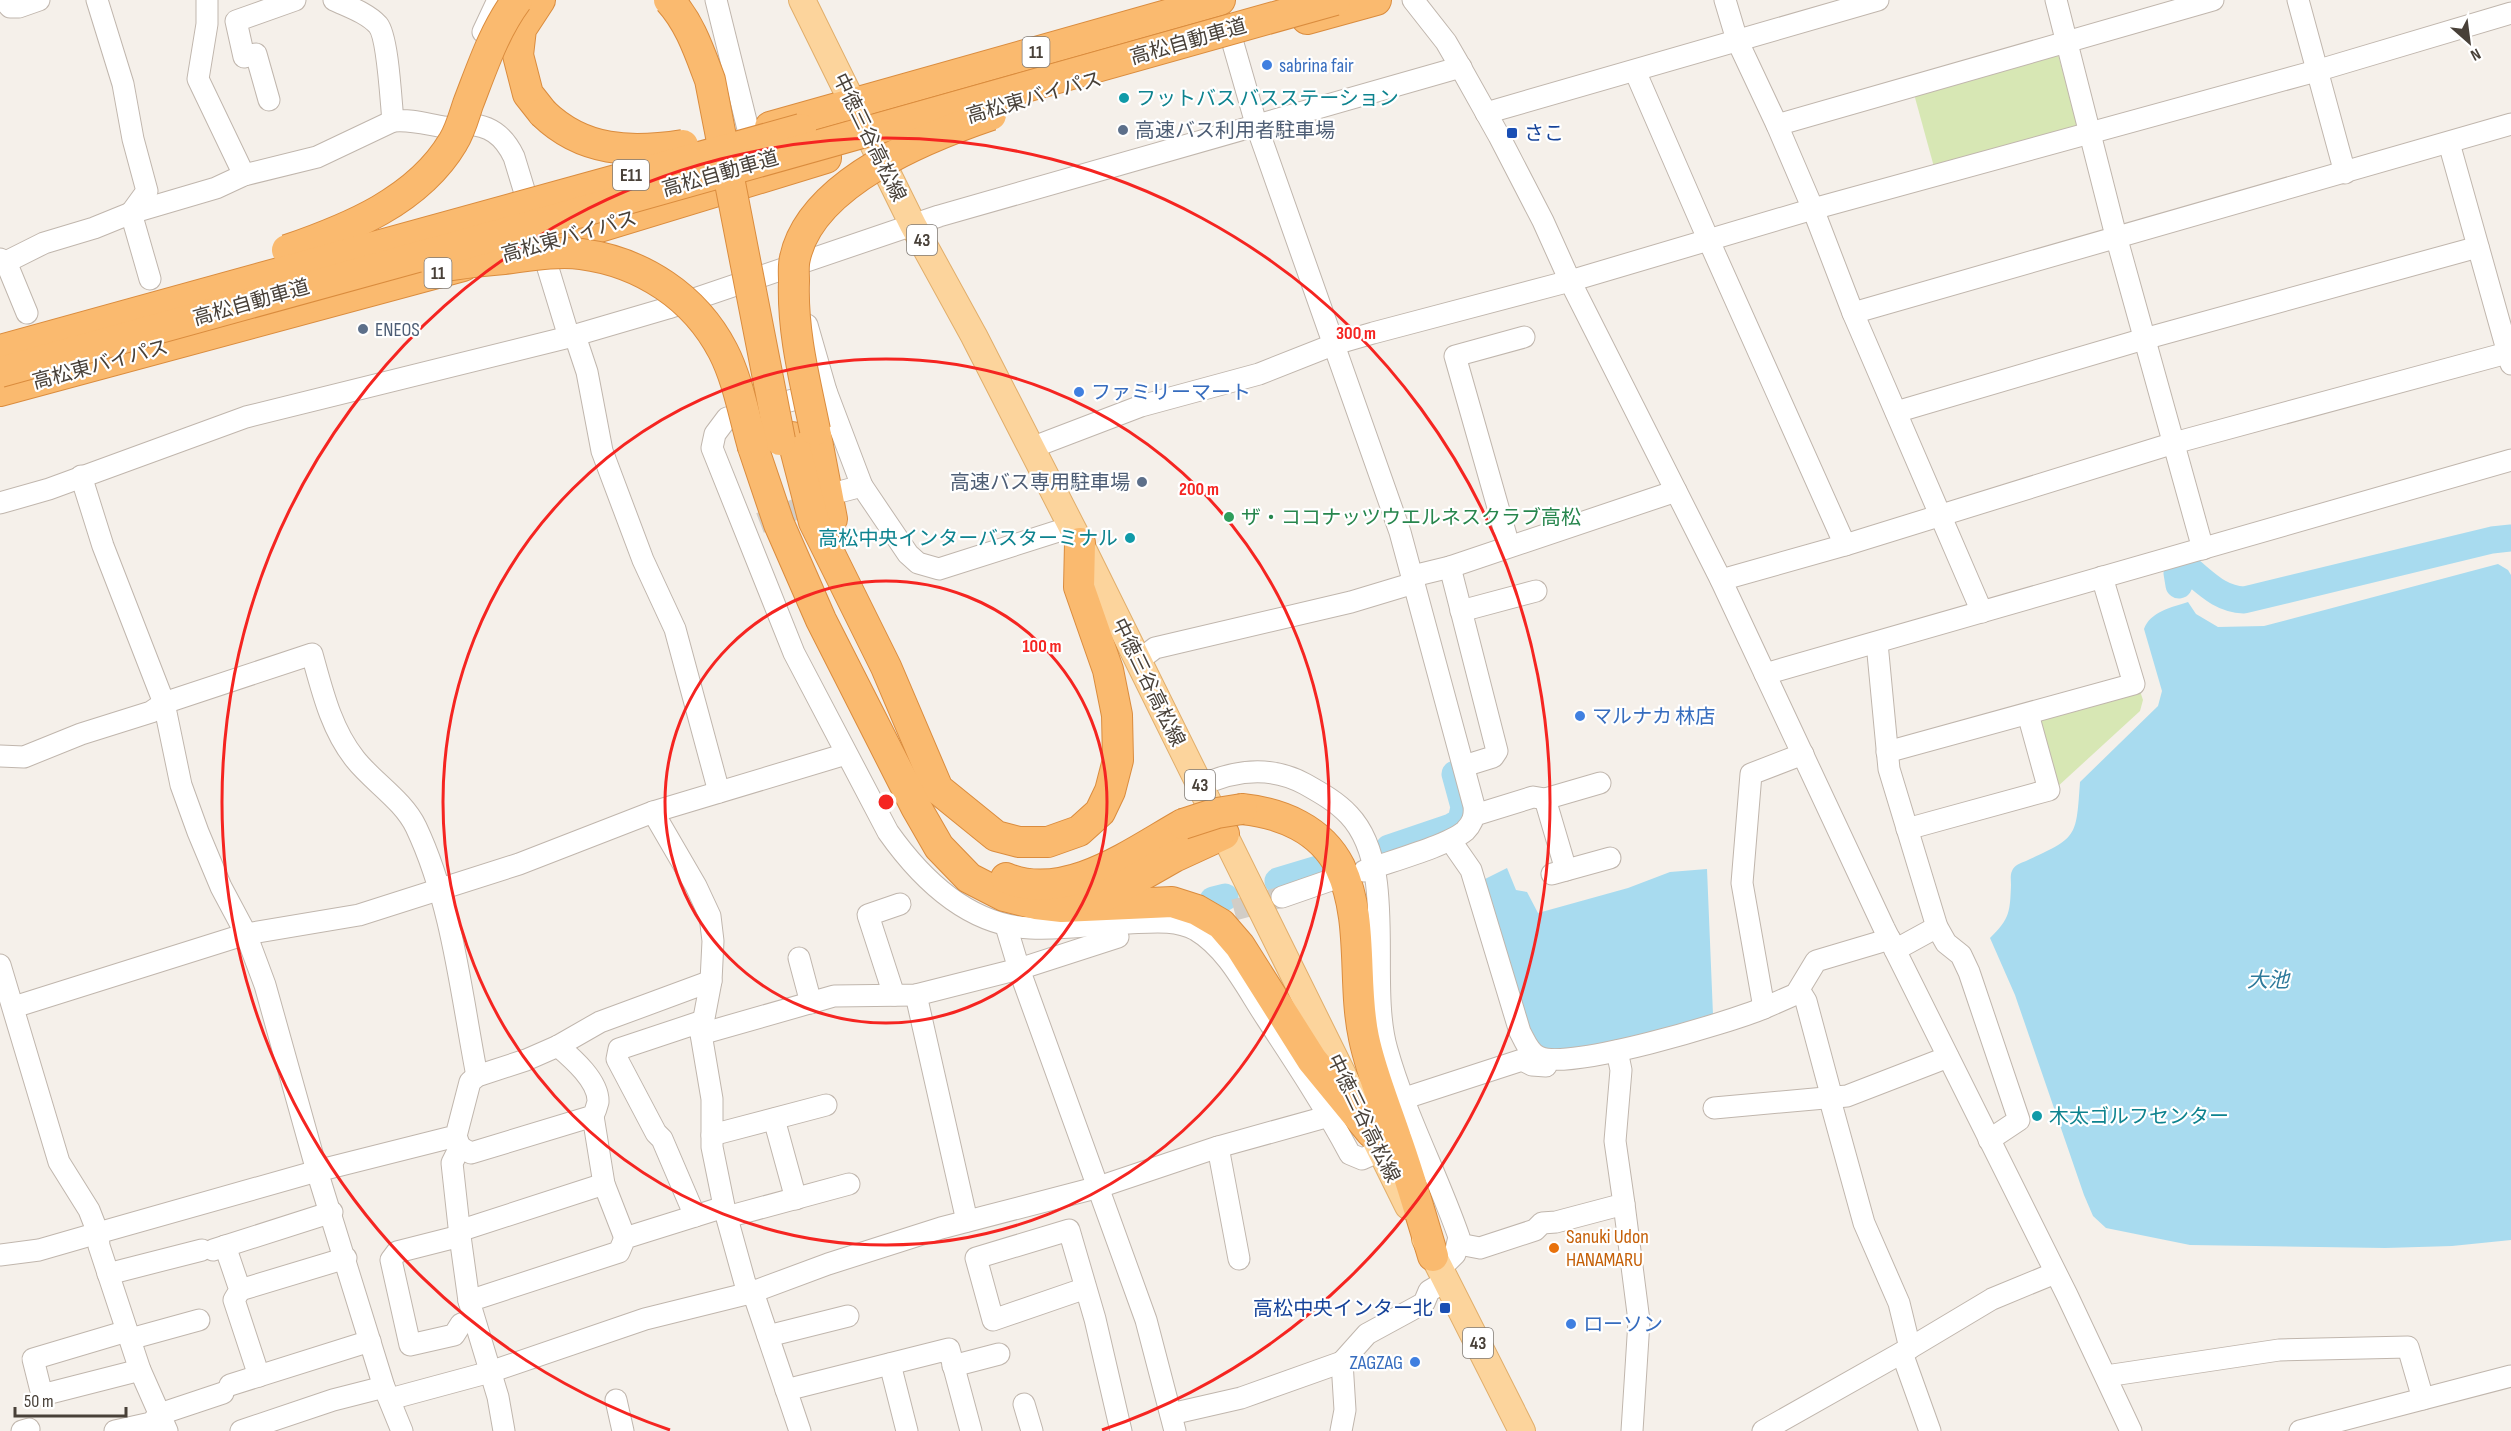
<svg xmlns="http://www.w3.org/2000/svg" width="2511" height="1431" viewBox="0 0 2511 1431" font-family="'Sofia Sans Condensed','Noto Sans JP',sans-serif">
  <rect width="100%" height="100%" fill="#f5f0ea"/>
  <!-- green -->
  <g fill="#d7e7b4">
    <path d="M2058,54L2078,127L1934,167L1914,94Z"/>
    <path d="M2139,688L2143,700L2140,711L2056,788L2040,717Z"/>
  </g>
  <!-- water -->
  <g fill="#a8dbef">
    <path d="M2498,564L2508,570L2511,575V1240L2452,1246L2385,1248L2190,1245L2106,1228L2093,1216L2084,1195L2015,995L1990,938C2010,919 2010,911 2011,885C2011,881 2010,875 2012,871C2014,865 2021,863 2026,861C2078,837 2076,838 2080,782L2158,706L2162,691L2144,629C2150,612 2172,607 2188,602L2196,614L2218,627L2264,626Z"/>
    <path d="M1507,868L1516,890L1527,892L1538,913L1628,888L1670,872L1707,869L1713,1015L1655,1034L1554,1054L1532,1041L1481,881Z"/>
  </g>
  <g fill="none" stroke-linecap="round" stroke-linejoin="round">
    <!-- river -->
    <g stroke="#a8dbef" stroke-width="27">
      <path d="M2179,585L2177,573L2191,571C2208,585 2221,599 2244,600L2492,540L2511,538"/>
      <path d="M1389,848L1451,827L1461,821L1464,807L1455,774"/>
      <path d="M1278,881L1318,869"/>
      <path d="M1213,900L1225,897"/>
    </g>
    <!-- minor-tunnel -->
    <g stroke="#d2cdc6" stroke-width="21" stroke-dasharray="21 10" stroke-linecap="butt">
      <path d="M760,523L820,500"/>
      <path d="M1234,910L1282,897"/>
    </g>
    <defs>
      <g id="minor">
        <path d="M4,0L10,7H19L39,0"/>
        <path d="M97,0L123,84L133,139L147,191L131,213"/>
        <path d="M207,0V24L198,79L244,175"/>
        <path d="M334,0C349,7 367,13 378,25C388,37 391,103 393,121C411,119 426,124 444,127C451,128 457,125 463,125C489,123 504,136 514,157L569,337"/>
        <path d="M716,0L749,133"/>
        <path d="M1413,0L1446,42L1457,61L1499,136L1543,221L1570,281L1721,580L1884,928L2067,1295L2131,1431"/>
        <path d="M1725,0L1737,40L1777,125L1813,209L1853,313L1982,612"/>
        <path d="M2056,0L2116,236L2203,549"/>
        <path d="M2298,0L2345,173"/>
        <path d="M483,32L498,0"/>
        <path d="M1232,40L1257,127L1400,532L1474,806C1475,816 1473,823 1465,831C1447,846 1388,862 1364,871"/>
        <path d="M1635,71L1709,241L1845,545"/>
        <path d="M269,100L256,54L244,57L236,21L295,0"/>
        <path d="M1486,113L1878,0"/>
        <path d="M1777,125L2213,0"/>
        <path d="M2449,143L2511,364"/>
        <path d="M131,213L216,188L244,175L317,157L393,121"/>
        <path d="M0,259L6,262L27,313"/>
        <path d="M6,262L44,243L94,228L131,213L150,279"/>
        <path d="M1853,313L2511,124"/>
        <path d="M807,325L826,391L727,418L715,434L712,448L794,653L888,832C922,880 968,925 1030,928C1063,930 1096,924 1129,923C1152,922 1176,919 1196,930C1228,949 1247,989 1267,1019C1296,1063 1325,1107 1350,1154L1362,1159L1380,1151"/>
        <path d="M575,336L587,372L602,451L643,560L675,629L719,792"/>
        <path d="M826,391L862,486L908,554L918,563L939,569L1071,527"/>
        <path d="M1896,412L2144,339L2478,247"/>
        <path d="M1031,448L1141,406L1259,374L1335,344L1373,333L1570,281L1813,209L2316,71L2511,13"/>
        <path d="M81,476L103,546L164,703L181,785L198,832L221,887L246,934L265,985L317,1171L384,1387L402,1431"/>
        <path d="M843,491L862,486"/>
        <path d="M0,503L49,489L246,417L569,337L668,308L939,216L1461,67"/>
        <path d="M1509,546L1455,356L1524,337"/>
        <path d="M1450,567L1497,751L1493,757L1464,766"/>
        <path d="M1413,576L1450,567L1676,491"/>
        <path d="M1721,580L1845,545L2174,443L2507,353"/>
        <path d="M1461,611L1536,591"/>
        <path d="M1877,643L1889,769L1937,927L1946,943L1961,955L1969,972L2019,1120L1989,1140"/>
        <path d="M1138,661L1155,648L1351,602L1414,583"/>
        <path d="M1765,674L2511,460"/>
        <path d="M1887,752L2134,684L2102,577"/>
        <path d="M1803,754L1751,774L1742,883L1764,1008L1796,994L1816,961L1890,939"/>
        <path d="M0,756L24,757L81,734L151,712L164,703L312,654C322,690 331,729 355,759C373,782 403,800 416,827C452,903 461,993 477,1076"/>
        <path d="M1200,786C1234,770 1270,765 1305,784C1321,793 1337,802 1349,815C1399,868 1367,981 1387,1050C1405,1114 1437,1174 1459,1237L1455,1254L1440,1269"/>
        <path d="M1545,799L1566,870"/>
        <path d="M653,812L696,886L710,916L713,941L711,981L701,1034L712,1099V1147L725,1211L745,1283L756,1301L800,1431"/>
        <path d="M1475,815L1533,797L1545,799L1600,783"/>
        <path d="M1907,829L2049,790L2028,714"/>
        <path d="M1453,839L1455,847L1471,870L1520,1032C1525,1041 1529,1053 1539,1057C1569,1071 1730,1022 1764,1008"/>
        <path d="M1552,874L1610,858"/>
        <path d="M1282,897L1331,880"/>
        <path d="M1006,926L1019,969L1146,1320L1175,1431"/>
        <path d="M1895,950L1937,927"/>
        <path d="M799,958L811,1003"/>
        <path d="M0,965L59,1162L89,1210L98,1233L39,1250L0,1255"/>
        <path d="M1796,994L1801,993L1806,1001L1832,1098V1107L1864,1223L1899,1303L1910,1348"/>
        <path d="M894,995L868,915L900,904"/>
        <path d="M916,995L967,1221"/>
        <path d="M14,1007L246,934L359,915L519,864L653,812L846,754"/>
        <path d="M701,1034L834,996L916,995L1019,969L1118,937"/>
        <path d="M1396,1101L1522,1060L1532,1065L1546,1066"/>
        <path d="M1714,1108L1847,1096L1948,1057"/>
        <path d="M593,1116L604,1184L625,1238"/>
        <path d="M774,1119L796,1199"/>
        <path d="M712,1135L826,1105"/>
        <path d="M456,1136L460,1147L452,1163L460,1236"/>
        <path d="M460,1147L471,1153L593,1116C595,1112 597,1106 598,1102C599,1081 572,1058 558,1046"/>
        <path d="M1218,1147L1239,1259"/>
        <path d="M1624,1204L1639,1321L1632,1431"/>
        <path d="M695,1216L662,1139L656,1133L617,1059L619,1049L703,1021"/>
        <path d="M727,1217L849,1184"/>
        <path d="M459,1231L604,1184"/>
        <path d="M1459,1244L1480,1248L1535,1230L1542,1223L1556,1222L1624,1204L1615,1141L1621,1070L1617,1051"/>
        <path d="M225,1246L240,1290L234,1300L259,1376"/>
        <path d="M213,1250L332,1212"/>
        <path d="M108,1274L202,1250"/>
        <path d="M1086,1288L993,1320L976,1258L1069,1230L1095,1319L1121,1431"/>
        <path d="M240,1290L346,1258"/>
        <path d="M469,1301L460,1236L397,1252L391,1260L410,1345L454,1335L461,1324L474,1320"/>
        <path d="M127,1331L33,1359L42,1395L140,1370"/>
        <path d="M768,1336L848,1316"/>
        <path d="M130,1339L199,1320"/>
        <path d="M1902,1353L1930,1431"/>
        <path d="M890,1364L907,1431"/>
        <path d="M953,1366L999,1354"/>
        <path d="M2106,1376L2279,1350L2408,1347L2423,1399"/>
        <path d="M230,1385L370,1341"/>
        <path d="M786,1390L949,1349L971,1431"/>
        <path d="M390,1399L490,1372L645,1319L750,1293L828,1264L941,1228L1099,1187L1218,1147L1333,1115"/>
        <path d="M616,1400L623,1431"/>
        <path d="M1024,1404L1032,1431"/>
        <path d="M1171,1414L1241,1398L1342,1362"/>
        <path d="M22,1431L29,1429"/>
        <path d="M115,1431L151,1423L160,1414L223,1393"/>
        <path d="M167,1431L140,1370L99,1246L98,1233L317,1171L456,1136L470,1082L477,1076L526,1060L558,1046L600,1022L711,981"/>
        <path d="M241,1431L333,1400L384,1387"/>
        <path d="M504,1431L498,1397L469,1301L619,1252L625,1238L724,1207"/>
        <path d="M1341,1431L1345,1410L1342,1362L1367,1334L1424,1303L1429,1291L1446,1281"/>
        <path d="M1763,1431L1910,1348L1992,1299L2055,1273"/>
        <path d="M2300,1431L2511,1376"/>
      </g>
      <g id="major">
        <path d="M802,0L913,225L974,336L1080,543L1408,1206"/>
        <path d="M1425,1239L1522,1431"/>
      </g>
      <g id="highway">
        <path d="M540,0L521,29L518,55L528,94L543,113"/>
        <path d="M1307,19L1376,0"/>
        <path d="M770,127L1220,0"/>
        <path d="M527,249L826,158"/>
        <path d="M0,391L463,266"/>
        <path d="M815,430L832,519"/>
        <path d="M792,437L814,522L886,667L938,789L996,836L1019,842H1048L1079,831L1100,812L1110,791L1118,760L1117,715L1108,670L1079,587L1080,543"/>
        <path d="M753,447L779,524L821,620L916,807L939,847L969,878L1004,896L1036,904L1062,907L1172,902L1197,910L1221,924L1240,946L1312,1060L1371,1132"/>
        <path d="M1242,809C1281,813 1321,829 1340,867C1365,920 1352,982 1364,1038C1371,1072 1385,1105 1396,1138C1410,1177 1421,1216 1433,1256"/>
        <path d="M1006,878C1066,903 1133,852 1183,824"/>
        <path d="M1097,901L1174,857L1224,834"/>
      </g>
    </defs>
    <!-- minor casing -->
    <use href="#minor" stroke="#c0b6ad" stroke-width="23"/>
    <!-- major casing -->
    <use href="#major" stroke="#e1ae6b" stroke-width="28"/>
    <!-- highway casing -->
    <use href="#highway" stroke="#da8c3e" stroke-width="32"/>
    <!-- minor -->
    <use href="#minor" stroke="#fff" stroke-width="21"/>
    <!-- major -->
    <use href="#major" stroke="#fcd49c" stroke-width="26"/>
    <!-- highway -->
    <use href="#highway" stroke="#faba6f" stroke-width="30"/>
    <defs>
      <g id="highway-bridge">
        <path d="M669,0C690,23 699,51 710,80L780,440"/>
        <path d="M543,113C583,152 631,153 683,145"/>
        <path d="M287,250C348,229 418,201 453,142C460,131 464,116 468,104C482,68 494,31 517,0"/>
        <path d="M436,268C458,263 481,261 504,259C529,256 556,251 581,254C642,262 695,297 723,351C738,380 744,416 753,447"/>
        <path d="M0,350L801,129"/>
        <path d="M0,372L570,215L1335,0"/>
        <path d="M815,430C805,381 792,332 794,281C794,274 793,265 795,258C811,183 926,137 991,115"/>
        <path d="M1183,824L1217,813L1242,809"/>
      </g>
    </defs>
    <!-- highway-bridge casing -->
    <use href="#highway-bridge" stroke="#da8c3e" stroke-width="32" stroke-linecap="butt"/>
    <!-- highway-bridge -->
    <use href="#highway-bridge" stroke="#faba6f" stroke-width="30"/>
  </g>
  <!-- distance rings -->
  <g fill="none" stroke="#f52521" stroke-width="3">
    <circle cx="886" cy="802" r="221"/>
    <circle cx="886" cy="802" r="443"/>
    <path d="M670 1430A664 664 0 1 1 1102 1430"/>
  </g>
  <!-- markers -->
  <g fill="#3f7fe0" stroke="#fff" stroke-width="2">
    <circle cx="1267" cy="65" r="6"/>
    <circle cx="1079" cy="392" r="6"/>
    <circle cx="1580" cy="716" r="6"/>
    <circle cx="1571" cy="1324" r="6"/>
    <circle cx="1415" cy="1362" r="6"/>
  </g>
  <g fill="#0f9aa8" stroke="#fff" stroke-width="2">
    <circle cx="1124" cy="98" r="6"/>
    <circle cx="1130" cy="538" r="6"/>
    <circle cx="2037" cy="1116" r="6"/>
  </g>
  <g fill="#5c6f8a" stroke="#fff" stroke-width="2">
    <circle cx="1123" cy="130" r="6"/>
    <circle cx="363" cy="329" r="6"/>
    <circle cx="1142" cy="482" r="6"/>
  </g>
  <g fill="#1a4fb4" stroke="#fff" stroke-width="2">
    <rect x="1506" y="127" width="12" height="12" rx="3"/>
    <rect x="1439" y="1302" width="12" height="12" rx="3"/>
  </g>
  <circle fill="#2e9e5b" stroke="#fff" stroke-width="2" cx="1229" cy="517" r="6"/>
  <circle fill="#e8710a" stroke="#fff" stroke-width="2" cx="1554" cy="1248" r="6"/>
  <g text-anchor="middle" stroke-width="4.5" stroke-linejoin="round" paint-order="stroke">
    <!-- shield labels -->
    <g fill="#fff" stroke="#7f7974" stroke-width="1.5">
      <rect x="1022.5" y="37" width="27" height="30" rx="4.5"/>
      <rect x="613" y="160" width="36" height="30" rx="4.5"/>
      <rect x="907" y="225" width="30" height="30" rx="4.5"/>
      <rect x="424.5" y="258" width="27" height="30" rx="4.5"/>
      <rect x="1185" y="770" width="30" height="30" rx="4.5"/>
      <rect x="1463" y="1328" width="30" height="30" rx="4.5"/>
    </g>
    <g font-size="18" font-weight="bold" fill="#484038">
      <text x="1036" y="58">11</text>
      <text x="631" y="181">E11</text>
      <text x="922" y="246">43</text>
      <text x="438" y="279">11</text>
      <text x="1200" y="791">43</text>
      <text x="1478" y="1349">43</text>
    </g>
    <!-- street labels -->
    <g font-size="20" fill="#484038" stroke="#fff">
      <text transform="translate(1188 41) rotate(-16)" y="7">高松自動車道</text>
      <text transform="translate(1034 97) rotate(-16)" y="7">高松東バイパス</text>
      <text transform="translate(870 137) rotate(64)" y="7">中徳三谷高松線</text>
      <text transform="translate(720 173) rotate(-16)" y="7">高松自動車道</text>
      <text transform="translate(569 236) rotate(-16)" y="7">高松東バイパス</text>
      <text transform="translate(251 302) rotate(-16)" y="7">高松自動車道</text>
      <text transform="translate(100 364) rotate(-15)" y="7">高松東バイパス</text>
      <text transform="translate(1149 682) rotate(64)" y="7">中徳三谷高松線</text>
      <text transform="translate(1364 1118) rotate(64)" y="7">中徳三谷高松線</text>
    </g>
    <!-- shop labels -->
    <g font-size="20" fill="#366cbe" stroke="#fff" text-anchor="start">
      <text x="1279" y="72">sabrina fair</text>
      <text x="1091" y="399">ファミリーマート</text>
      <text x="1592" y="723">マルナカ 林店</text>
      <text x="1583" y="1331">ローソン</text>
      <text x="1403" y="1369" text-anchor="end">ZAGZAG</text>
    </g>
    <!-- culture labels -->
    <g font-size="20" fill="#0d838f" stroke="#fff" text-anchor="start">
      <text x="1136" y="105">フットバス バスステーション</text>
      <text x="1118" y="545" text-anchor="end">高松中央インターバスターミナル</text>
      <text x="2049" y="1123">木太ゴルフセンター</text>
    </g>
    <!-- service labels -->
    <g font-size="20" fill="#4e5e75" stroke="#fff" text-anchor="start">
      <text x="1135" y="137">高速バス利用者駐車場</text>
      <text x="375" y="336">ENEOS</text>
      <text x="1130" y="489" text-anchor="end">高速バス専用駐車場</text>
    </g>
    <!-- transit labels -->
    <g font-size="20" fill="#164399" stroke="#fff" text-anchor="start">
      <text x="1524" y="140">さこ</text>
      <text x="1433" y="1315" text-anchor="end">高松中央インター北</text>
    </g>
    <!-- leisure labels -->
    <g font-size="20" fill="#27864d" stroke="#fff" text-anchor="start">
      <text x="1241" y="524">ザ・ココナッツウエルネスクラブ高松</text>
    </g>
    <!-- food labels -->
    <g font-size="20" fill="#c56008" stroke="#fff" text-anchor="start">
      <text x="1566" y="1243">Sanuki Udon<tspan x="1566" dy="23">HANAMARU</tspan></text>
    </g>
    <!-- water labels -->
    <g font-size="21" font-style="italic" fill="#2e7a9b" stroke="#fff">
      <text x="2268" y="987">大池</text>
    </g>
  </g>
  <circle cx="886" cy="802" r="9" fill="#f52521" stroke="#fff" stroke-width="3"/>
  <g font-size="18" text-anchor="middle" font-weight="bold" fill="#f52521" stroke="#fff" stroke-width="4.5" stroke-linejoin="round" paint-order="stroke">
    <text x="1356" y="339">300 m</text>
    <text x="1199" y="495">200 m</text>
    <text x="1042" y="652">100 m</text>
  </g>
  <!-- north arrow -->
  <g transform="translate(2469 42) rotate(152)" stroke="#ffffff" stroke-width="4.5" paint-order="stroke">
  <path d="M0-4.5L10 22L0 15L-10 22Z" fill="#484038"/>
  <text y="-9" font-size="16" font-weight="bold" text-anchor="middle" fill="#484038">N</text>
  </g>
  <!-- scale -->
  <path d="M15 1407v9h111v-9" fill="none" stroke="#484038" stroke-width="3"/>
  <text x="24" y="1407" font-size="18" fill="#484038" stroke="#ffffff" stroke-width="4.5" paint-order="stroke">50 m</text>
</svg>
